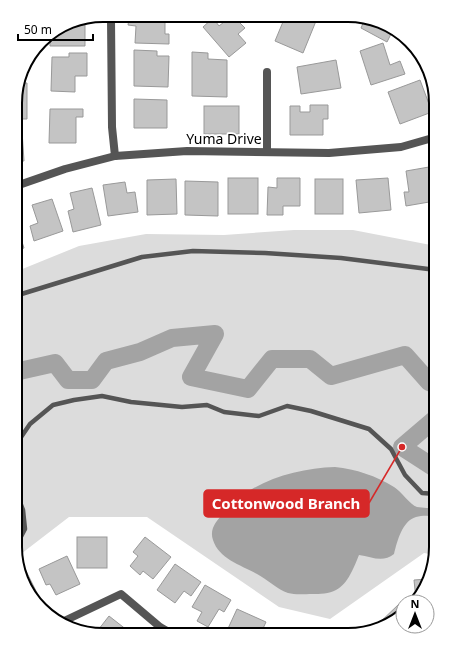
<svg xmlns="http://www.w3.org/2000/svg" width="451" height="650" viewBox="0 0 451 650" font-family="'Noto Sans',sans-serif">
  <rect width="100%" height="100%" fill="#fff"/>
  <!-- green -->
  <path fill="#dcdcdc" d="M294,230H353L436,246L435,555L424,553L330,619L279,607L147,517H69L17,557L15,547V272L79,246L146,234L224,235Z"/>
  <!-- water -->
  <path fill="#a3a3a3" d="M335,467C356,469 376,476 394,487C401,491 410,505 417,507C423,508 430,508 436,508V516C430,516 422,515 416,517C402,521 397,542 394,554C383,563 372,557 359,555C354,567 348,584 336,590C329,594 320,594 312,594C305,594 295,595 288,593C278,590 267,579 257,574C241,565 219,559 213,540C209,529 217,520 224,513C231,505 239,497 249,491C274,475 306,468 335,467Z"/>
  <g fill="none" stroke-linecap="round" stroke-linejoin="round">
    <!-- river -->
    <g stroke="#a3a3a3" stroke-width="18">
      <path d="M15,372L55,363L68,380H92L106,361L140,352L172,338L215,334L191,377L248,389L272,359H310L331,376L405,355L429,382L436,385"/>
      <path d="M436,466L433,467L402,447L436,418"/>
    </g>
  </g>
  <!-- building -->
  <g fill="#c4c4c4" stroke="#999">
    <path d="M358,16L393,30L387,42L361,28L364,21L357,17Z"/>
    <path d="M285,17H305L316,21L303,53L275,41Z"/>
    <path d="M213,18L219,26L229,18H235L245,28L238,34L246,43L229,57L203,27Z"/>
    <path d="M129,19H165V34H169V44L135,43L136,26L128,25Z"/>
    <path d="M75,20H85V46H50V34Z"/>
    <path d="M383,43L390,65L400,61L405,74L371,85L360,51Z"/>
    <path d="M134,50L157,51V56H169L168,87L134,86Z"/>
    <path d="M192,52L208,53V59L227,60V97L192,96Z"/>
    <path d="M69,53H87V76H75V92L51,91L52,57H69Z"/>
    <path d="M336,60L341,88L301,94L297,67Z"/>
    <path d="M420,80L432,112L400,124L388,92Z"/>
    <path d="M19,83H27V119H16V92Z"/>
    <path d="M134,99L167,100V128H134Z"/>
    <path d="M310,105H328V119H323V135H290V106H300V112H310Z"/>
    <rect x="204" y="106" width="35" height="28"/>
    <path d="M50,109H83V117H76V143H49Z"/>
    <path d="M22,131L24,161H16V132Z"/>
    <path d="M429,167L435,201L406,206L404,192H409L406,171Z"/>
    <rect x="228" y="178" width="30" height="36"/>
    <path d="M277,178H300V206H283V215H267L268,187L277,188Z"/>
    <path d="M388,178L391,210L359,213L356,180Z"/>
    <path d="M176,179L177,214L147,215V180Z"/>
    <rect x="315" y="179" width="28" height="35"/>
    <path d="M185,181L218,182V216L185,215Z"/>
    <path d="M125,182L127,193L135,192L138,212L108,216L103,185Z"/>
    <path d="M92,188L101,225L73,232L68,211L74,209L70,193Z"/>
    <path d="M52,199L63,231L34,241L30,226L38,223L32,205Z"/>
    <path d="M16,223L24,248L18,250L17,248L16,249Z"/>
    <rect x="77" y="537" width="30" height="31"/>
    <path d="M145,537L171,557L153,579L143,571L140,575L130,566L138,556L133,552Z"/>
    <path d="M67,556L80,584L56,595L50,584L46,585L39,569Z"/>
    <path d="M175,564L201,582L191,596L184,591L175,603L157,590Z"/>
    <path d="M25,569L37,593L32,595L24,585L21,571Z"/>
    <path d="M427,579L421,596L416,600L414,580Z"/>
    <path d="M205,585L231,600L224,612L219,609L208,627L197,621L202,612L192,607Z"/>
    <path d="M399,604L403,608V612L386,626L376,628L375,627Z"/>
    <path d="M237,609L266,622L260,635H225Z"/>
    <path d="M109,616L132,634H95Z"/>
    <path d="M313,631L336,635H312Z"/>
  </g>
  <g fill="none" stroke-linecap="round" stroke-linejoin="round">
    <!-- service -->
    <g stroke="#555" stroke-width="4.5">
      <path d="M15,296L142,257L193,251L265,253L341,258L436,270"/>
      <path d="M15,452L17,443L30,424L53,405L74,400L102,396L131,402L182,407L207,405L224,412L259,416L287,406L311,411L369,429L391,449L405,475L422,493L436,494"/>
      <path d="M15,489L23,510L25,529L15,548"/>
    </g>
    <!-- minor -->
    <g stroke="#555" stroke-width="8">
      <path d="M111,19L112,127L115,156"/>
      <path d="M267,72V152"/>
      <path d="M16,186L65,169L115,156L187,151L329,153L401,147L436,137"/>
      <path d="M62,622L121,594L160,627L172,634"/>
    </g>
  </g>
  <g text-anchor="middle" stroke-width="3.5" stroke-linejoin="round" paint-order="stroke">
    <!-- street labels -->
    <g font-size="14" fill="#000" stroke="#fff">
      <text x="224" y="144">Yuma Drive</text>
    </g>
  </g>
  <!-- crop -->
  <path d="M0 0H451V650H0ZM103 22H348A81 81 0 0 1 429 103V547A81 81 0 0 1 348 628H103A81 81 0 0 1 22 547V103A81 81 0 0 1 103 22Z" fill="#fff" fill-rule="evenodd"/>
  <path fill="none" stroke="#000" stroke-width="2" d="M103 22H348A81 81 0 0 1 429 103V547A81 81 0 0 1 348 628H103A81 81 0 0 1 22 547V103A81 81 0 0 1 103 22Z"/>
  <!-- callouts -->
  <path fill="none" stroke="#d62828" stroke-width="1.5" d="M402 447L369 503"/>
  <circle fill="#d62828" stroke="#fff" stroke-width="1.5" cx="402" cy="447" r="4"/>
  <rect fill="#d62828" stroke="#d62828" stroke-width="1.5" x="204" y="490" width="165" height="27" rx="4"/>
  <g font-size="15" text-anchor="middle" font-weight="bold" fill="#fff">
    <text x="286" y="509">Cottonwood Branch</text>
  </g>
  <!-- north arrow -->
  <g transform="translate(415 614)"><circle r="19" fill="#ffffff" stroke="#999999"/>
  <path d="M0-3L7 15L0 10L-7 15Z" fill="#000000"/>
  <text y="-6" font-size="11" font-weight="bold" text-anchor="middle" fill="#000000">N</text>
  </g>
  <!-- scale -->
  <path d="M18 34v6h75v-6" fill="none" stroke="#000000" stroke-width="2"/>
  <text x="24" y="34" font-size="12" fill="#000000" stroke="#ffffff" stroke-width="3" paint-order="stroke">50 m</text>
</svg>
